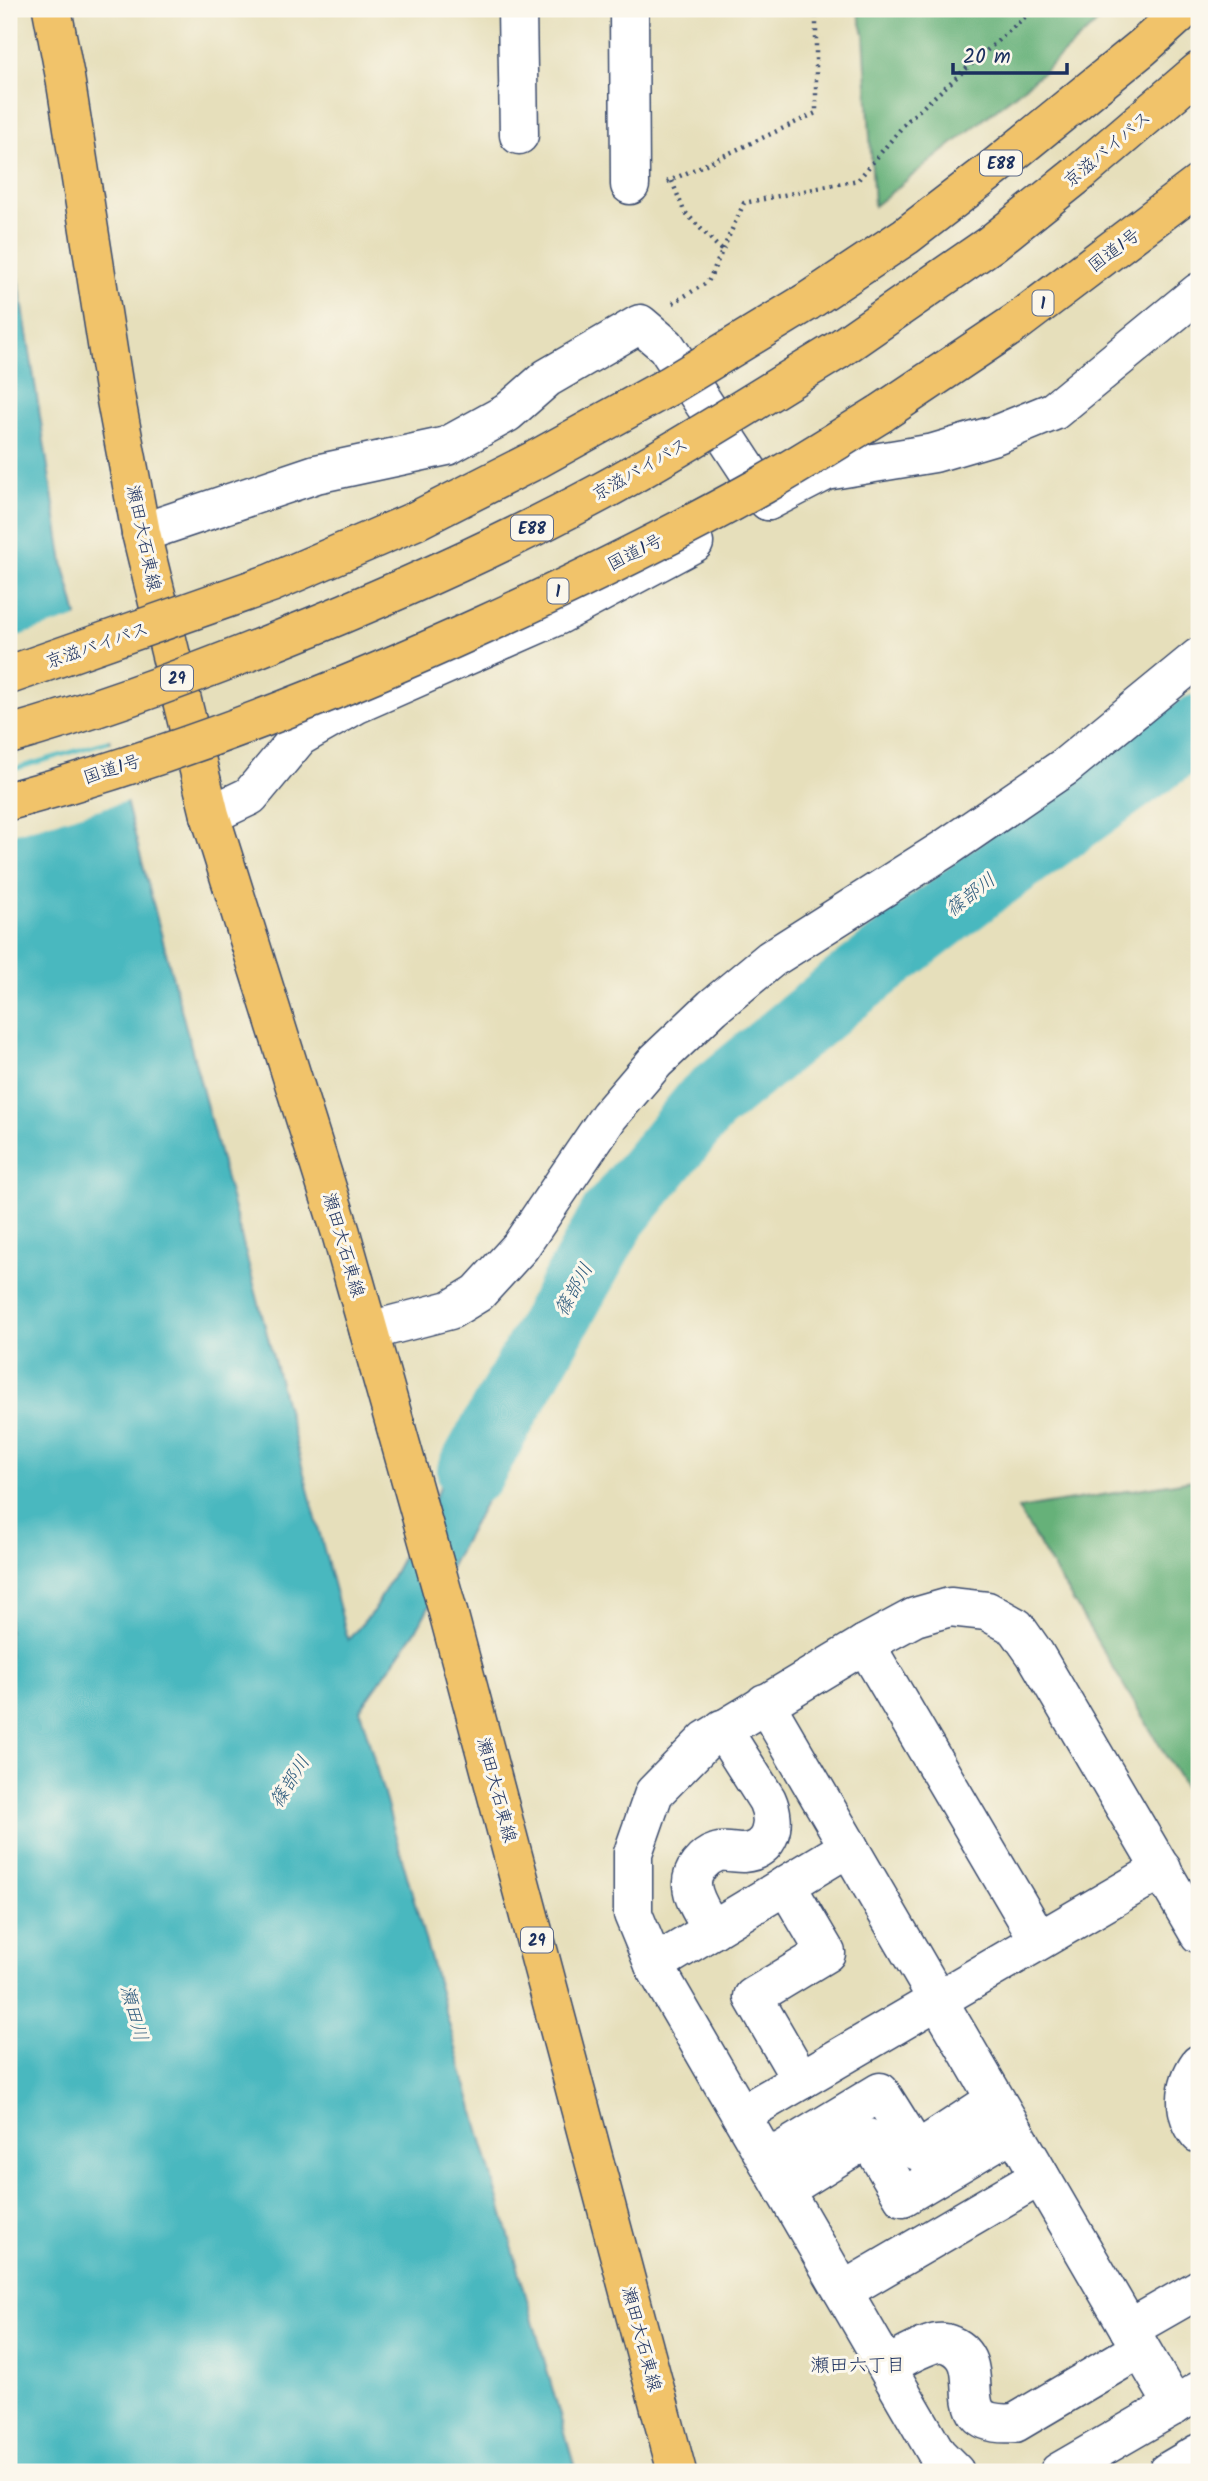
<svg xmlns="http://www.w3.org/2000/svg" width="1208" height="2481" viewBox="0 0 1208 2481" font-family="Kalam,'Klee One',sans-serif">
  <rect width="100%" height="100%" fill="#fbf7ec"/>
  <filter id="ink" filterUnits="userSpaceOnUse"><feTurbulence type="fractalNoise" baseFrequency=".0143" numOctaves="2"/><feDisplacementMap in="SourceGraphic" scale="14" xChannelSelector="R" yChannelSelector="G"/><feConvolveMatrix kernelMatrix="1 2 1 2 8 2 1 2 1" color-interpolation-filters="sRGB"/></filter>
  <filter id="wash" filterUnits="userSpaceOnUse"><feTurbulence type="fractalNoise" baseFrequency=".00686" numOctaves="4" result="noise"/><feDisplacementMap in="SourceGraphic" scale="28" xChannelSelector="R" yChannelSelector="G"/><feGaussianBlur stdDeviation="1.57" result="paint"/><feColorMatrix in="noise" values="0 0 0 0 0 0 0 0 0 0 0 0 0 0 0 0 0 1.4 0 .05"/><feComposite in="paint" operator="in"/></filter>
  <g filter="url(#wash)">
    <rect width="100%" height="100%" fill="#e6dfbb"/>
    <!-- forest -->
    <g fill="#66b179" stroke="#40706c" stroke-width="2">
      <path d="M857,9H1112L1042,73L874,206L864,34Z"/>
      <path d="M1199,1479V1811L1018,1509Z"/>
    </g>
    <!-- water -->
    <path fill="#49b8bf" stroke="#32748e" stroke-width="2" d="M9,218L63,563L348,1640L374,1610L499,1378L538,1404L417,1629L360,1710L576,2472H9Z"/>
    <!-- pier -->
    <g fill="#e6dfbb">
      <path d="M80,616L112,738L9,768V639Z"/>
      <path d="M113,742L128,801L9,835V773Z"/>
    </g>
    <g fill="none" stroke-linecap="round" stroke-linejoin="round">
      <!-- river -->
      <path stroke="#49b8bf" stroke-width="68" d="M471,1471L614,1216L708,1102L839,994L978,887L1199,728"/>
    </g>
  </g>
  <g filter="url(#ink)">
    <g fill="none" stroke-linecap="round" stroke-linejoin="round">
      <defs>
        <g id="minor">
          <path d="M517,9L519,135"/>
          <path d="M629,9L630,185"/>
          <path d="M768,501L826,471L934,453L995,435L1054,411L1199,292"/>
          <path d="M141,533L316,474L447,446L507,413L547,378L640,324L666,346L768,501"/>
          <path d="M210,815L250,796L299,737L357,704L559,615L694,543"/>
          <path d="M369,1331L450,1310L478,1293L520,1247L609,1116L656,1061L713,1007L771,959L946,848L1066,766L1199,657"/>
          <path d="M865,1644L1039,1940"/>
          <path d="M765,1703L1174,2406"/>
          <path d="M786,1885L826,1953L753,1997L801,2080"/>
          <path d="M712,1930C705,1916 693,1901 692,1885C691,1872 703,1857 716,1853C724,1850 734,1853 743,1853C772,1851 777,1822 767,1800L722,1729"/>
          <path d="M654,1965L849,1847"/>
          <path d="M1199,2064C1184,2085 1182,2113 1199,2134"/>
          <path d="M741,2115L1162,1869"/>
          <path d="M767,2160L880,2092L917,2151L995,2100"/>
          <path d="M784,2190L868,2138L903,2197L1014,2131"/>
          <path d="M843,2291L1040,2176"/>
          <path d="M1129,2329L1199,2289"/>
          <path d="M887,2366C901,2359 915,2350 930,2345C937,2342 945,2342 951,2345C995,2365 941,2429 1015,2423L1140,2349"/>
          <path d="M955,2472L937,2454L654,1965L633,1914V1853L654,1793L706,1740L865,1644L915,1617L950,1607L987,1611L1016,1627L1035,1654L1199,1934"/>
          <path d="M1059,2472L1199,2391"/>
          <path d="M1167,2472L1199,2453"/>
        </g>
        <path id="major" d="M52,9L65,77L115,395L141,533L210,815L341,1233L447,1608L677,2472"/>
        <g id="highway">
          <path d="M807,302L906,236L993,169L1143,47L1185,9"/>
          <path d="M838,350L991,244L1081,172L1199,71"/>
          <path d="M880,414L1017,322L1199,184"/>
        </g>
      </defs>
      <!-- minor casing -->
      <use href="#minor" stroke="#39496c" stroke-width="41"/>
      <!-- major casing -->
      <use href="#major" stroke="#39496c" stroke-width="41"/>
      <!-- highway casing -->
      <use href="#highway" stroke="#39496c" stroke-width="41"/>
      <!-- path -->
      <g stroke="#39496c" stroke-width="4.5" stroke-dasharray="2 5" stroke-linecap="butt">
        <path d="M672,181L684,211L722,251"/>
        <path d="M667,182L816,113V9"/>
        <path d="M673,303L708,282L744,203L858,180L908,120L1034,9"/>
      </g>
      <!-- minor -->
      <use href="#minor" stroke="#fff" stroke-width="38"/>
      <!-- major -->
      <use href="#major" stroke="#f1c36a" stroke-width="38"/>
      <!-- highway -->
      <use href="#highway" stroke="#f1c36a" stroke-width="38"/>
      <defs>
        <g id="highway-bridge">
          <path d="M9,675L271,583L415,521L537,459L669,386L807,302"/>
          <path d="M9,735C101,709 190,676 279,640C389,596 497,548 601,492C682,448 759,398 838,350"/>
          <path d="M9,801C172,757 331,695 484,625C578,582 672,536 763,485C802,463 841,438 880,414"/>
        </g>
      </defs>
      <!-- highway-bridge casing -->
      <use href="#highway-bridge" stroke="#39496c" stroke-width="41" stroke-linecap="butt"/>
      <!-- highway-bridge -->
      <use href="#highway-bridge" stroke="#f1c36a" stroke-width="38"/>
    </g>
  </g>
  <g text-anchor="middle" stroke-width="6" stroke-linejoin="round" paint-order="stroke">
    <!-- shield labels -->
    <g fill="#fbf7ec" stroke="#5e6b89" stroke-width="2">
      <rect x="980" y="150.5" width="42" height="25" rx="5"/>
      <rect x="1032.5" y="290.5" width="21" height="25" rx="5"/>
      <rect x="511" y="515.5" width="42" height="25" rx="5"/>
      <rect x="547.5" y="578.5" width="21" height="25" rx="5"/>
      <rect x="161" y="665.5" width="32" height="25" rx="5"/>
      <rect x="521" y="1927.5" width="32" height="25" rx="5"/>
    </g>
    <g font-size="16" font-weight="bold" fill="#1b2f5e">
      <text x="1001" y="169">E88</text>
      <text x="1043" y="309">1</text>
      <text x="532" y="534">E88</text>
      <text x="558" y="597">1</text>
      <text x="177" y="684">29</text>
      <text x="537" y="1946">29</text>
    </g>
    <!-- street labels -->
    <g font-size="18" fill="#1b2f5e" stroke="#fbf7ec">
      <text transform="translate(1107 149) rotate(-40)" y="6">京滋バイパス</text>
      <text transform="translate(1114 250) rotate(-37)" y="6">国道1号</text>
      <text transform="translate(640 469) rotate(-30)" y="6">京滋バイパス</text>
      <text transform="translate(144 538) rotate(78)" y="6">瀬田大石東線</text>
      <text transform="translate(635 552) rotate(-27)" y="6">国道1号</text>
      <text transform="translate(97 645) rotate(-19)" y="6">京滋バイパス</text>
      <text transform="translate(112 769) rotate(-18)" y="6">国道1号</text>
      <text transform="translate(344 1245) rotate(74)" y="6">瀬田大石東線</text>
      <text transform="translate(497 1790) rotate(75)" y="6">瀬田大石東線</text>
      <text transform="translate(642 2339) rotate(75)" y="6">瀬田大石東線</text>
    </g>
    <!-- water labels -->
    <g font-size="19" font-style="italic" fill="#29587b" stroke="#fbf7ec">
      <text transform="translate(970 894) rotate(-38)" y="7">篠部川</text>
      <text transform="translate(573 1289) rotate(-61)" y="7">篠部川</text>
      <text transform="translate(289 1781) rotate(-58)" y="7">篠部川</text>
      <text transform="translate(135 2013) rotate(75)" y="7">瀬田川</text>
    </g>
    <!-- neighbourhood labels -->
    <g font-size="19" fill="#1b2f5e" stroke="#fbf7ec">
      <text x="858" y="2371">瀬田六丁目</text>
    </g>
  </g>
  <!-- margin -->
  <rect width="1208" height="2481" fill="none" stroke="#fbf7ec" stroke-width="35"/>
  <!-- scale -->
  <path d="M953 63v10h114v-10" fill="none" stroke="#1b2f5e" stroke-width="3.5"/>
  <text x="963" y="63" font-size="21" fill="#1b2f5e" stroke="#fbf7ec" stroke-width="5" paint-order="stroke">20 m</text>
</svg>
